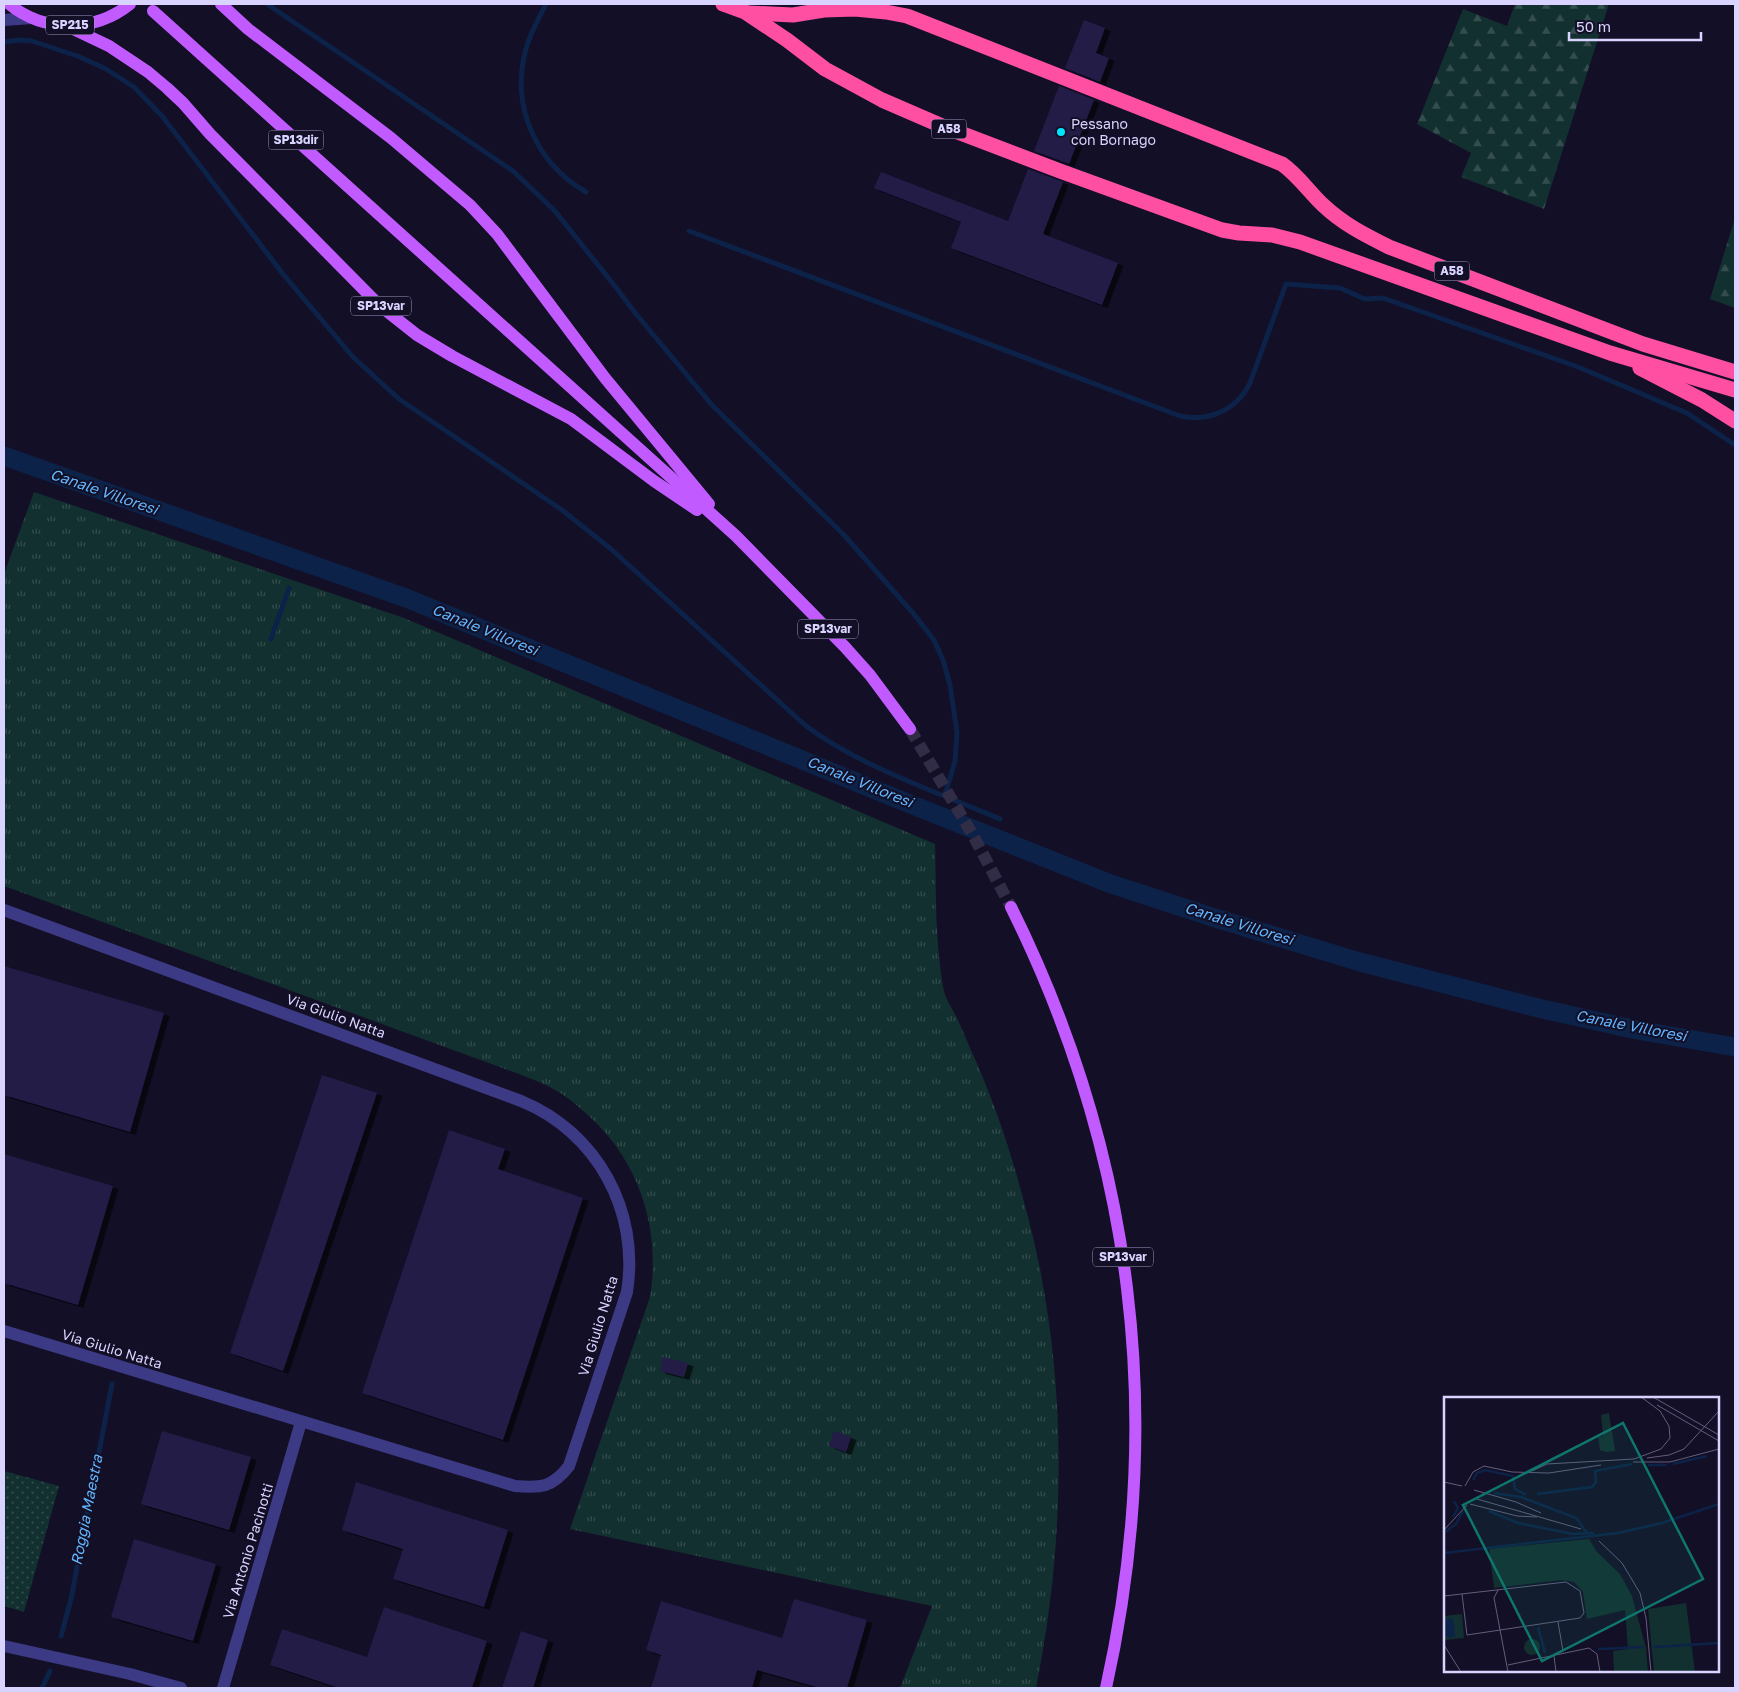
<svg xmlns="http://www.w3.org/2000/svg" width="1739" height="1692" viewBox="0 0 1739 1692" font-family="'Golos Text',sans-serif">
  <defs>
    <pattern id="grass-tufts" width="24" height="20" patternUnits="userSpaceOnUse" patternTransform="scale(1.25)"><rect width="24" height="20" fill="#12302f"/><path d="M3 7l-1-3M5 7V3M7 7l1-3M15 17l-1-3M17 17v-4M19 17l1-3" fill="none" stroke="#344d4e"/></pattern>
    <pattern id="forest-firs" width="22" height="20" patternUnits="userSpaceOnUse" patternTransform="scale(1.25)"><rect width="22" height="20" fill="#12302f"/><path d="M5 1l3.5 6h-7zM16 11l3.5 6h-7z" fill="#344d4e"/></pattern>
    <pattern id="park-dots" width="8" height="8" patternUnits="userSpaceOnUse" patternTransform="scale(1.25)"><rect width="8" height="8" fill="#12302f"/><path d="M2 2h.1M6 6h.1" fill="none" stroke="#344d4e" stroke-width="1.8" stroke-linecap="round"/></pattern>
    <filter id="shadow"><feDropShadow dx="5.5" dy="3" stdDeviation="0" flood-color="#0009"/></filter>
  </defs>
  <rect width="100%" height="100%" fill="#130f26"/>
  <!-- grass -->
  <path fill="url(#grass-tufts)" d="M34,492L404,618L935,844C936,884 935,925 940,965C941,973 942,983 944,991C946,1000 953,1010 957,1018C964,1034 971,1050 978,1066C997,1110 1012,1156 1024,1202C1068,1360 1068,1528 1036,1688H900L932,1606L570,1529L650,1297C661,1230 640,1163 590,1117C580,1108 569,1098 557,1091C545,1084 532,1079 519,1074L4,886V574Z"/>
  <!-- forest -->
  <g fill="url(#forest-firs)">
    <path d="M1515,4H1609L1544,209L1461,177L1471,153L1417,124L1463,9L1507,26Z"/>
    <path d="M1735,218V308L1710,299Z"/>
  </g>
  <!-- park -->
  <path fill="url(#park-dots)" d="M4,1471L59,1486L24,1612L4,1606Z"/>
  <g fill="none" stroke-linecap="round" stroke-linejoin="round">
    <!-- stream -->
    <g stroke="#0c2248" stroke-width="5">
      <path d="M267,4L488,154L513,171L555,211L618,290L636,314L711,404L844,535L913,613L934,640L943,660L950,685L957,732L955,761L945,795"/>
      <path d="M546,4C539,18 530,33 526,49C510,106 536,163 586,192"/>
      <path d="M4,42L18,40L32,41L80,57L106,69L134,87L162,116L283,274L353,357L399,399L562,510L611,549L806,726C861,767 937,792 1000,819"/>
      <path d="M689,231L1180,416C1209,422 1237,410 1250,383L1286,284L1340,288L1365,299L1383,298L1578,367L1687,413L1735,445"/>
      <path d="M271,639L289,588"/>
      <path d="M61,1636L71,1599L112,1384"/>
      <path d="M42,1688L50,1671"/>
    </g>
    <!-- canal -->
    <path stroke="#0c2248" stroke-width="19" d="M4,456L406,598L905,802L1111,884L1212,917L1360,962L1538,1008L1637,1030L1735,1047"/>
  </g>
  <!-- building -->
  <g fill="#241b47" filter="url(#shadow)">
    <path d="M1084,20L1105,28L1096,53L1109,58L1100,82L1065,68Z"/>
    <path d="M1059,86L1094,100L1069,164L1034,151Z"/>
    <path d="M1028,169L1063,182L1043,234L1118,263L1102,305L951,248L961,222L874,188L881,172L1008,221Z"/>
    <path d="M4,966L164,1013L130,1132L4,1095Z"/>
    <path d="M322,1075L377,1093L283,1371L230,1353Z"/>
    <path d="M449,1130L505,1149L498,1169L583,1198L503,1440L362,1393Z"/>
    <path d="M4,1154L113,1186L78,1305L4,1283Z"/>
    <path d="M663,1357L688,1363L684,1377L660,1371Z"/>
    <path d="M162,1431L251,1457L229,1530L141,1504Z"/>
    <path d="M834,1431L851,1437L846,1452L829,1446Z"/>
    <path d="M356,1482L508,1530L484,1607L393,1579L403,1549L342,1530Z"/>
    <path d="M134,1539L216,1564L193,1641L111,1617Z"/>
    <path d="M794,1599L867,1620L847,1688H820L757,1670L752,1688H651L661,1655L646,1650L661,1601L782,1638Z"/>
    <path d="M384,1607L487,1641L472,1688H339L270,1665L282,1629L367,1657Z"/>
    <path d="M521,1631L548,1640L533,1688H502Z"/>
  </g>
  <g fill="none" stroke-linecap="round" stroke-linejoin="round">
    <!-- primary-tunnel -->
    <path stroke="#312d47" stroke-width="12" stroke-dasharray="12 6" stroke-linecap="butt" d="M910,729L974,837L1011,907"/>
    <!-- minor -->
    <g stroke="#3d3a85" stroke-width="12">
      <path d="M4,910L521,1101C597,1132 640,1211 627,1292L569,1466C552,1488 541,1488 515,1486L4,1331"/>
      <path d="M4,1646L130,1674L181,1688"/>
      <path d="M223,1688L301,1422"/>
    </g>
    <!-- tertiary -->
    <path stroke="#3d3a85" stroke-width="12" d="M4,20L32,18"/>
    <!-- primary -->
    <g stroke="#c25bff" stroke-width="12">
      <path d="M9,4C44,33 95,32 130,4"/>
      <path d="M221,4L248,29L391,138L470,205L497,234L605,378L709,504"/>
      <path d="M153,11L736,536L845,647L870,675L910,729"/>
      <path d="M67,26L109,46L148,72L167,88L183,103L210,134L379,305L417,335L452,356L571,419L654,481L697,510"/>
      <path d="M1011,907C1134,1155 1166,1418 1106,1688"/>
    </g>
    <!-- motorway -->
    <g stroke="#ff4fa3" stroke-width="15">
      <path d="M723,4L745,12L787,40L825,69L882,100L942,126L1060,171L1222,230L1239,233L1272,235L1300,242L1610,353L1735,390"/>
      <path d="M749,13L793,15L824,10L855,9L886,12L907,16L1282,164C1298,175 1309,192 1323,205C1343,224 1365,235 1389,247L1643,344L1735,372"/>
      <path d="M1640,368L1702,400L1735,421"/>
    </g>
  </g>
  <!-- markers -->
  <circle fill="#00e5ff" stroke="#130f26" stroke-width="2" cx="1061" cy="132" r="5"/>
  <g text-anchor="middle" stroke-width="4" stroke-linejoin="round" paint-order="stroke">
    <!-- shield labels -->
    <g fill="#130f26" stroke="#9e99be" stroke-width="1">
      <rect x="46" y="15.5" width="48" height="19" rx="4"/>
      <rect x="931.5" y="119.5" width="35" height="19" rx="4"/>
      <rect x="268.5" y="130.5" width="55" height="19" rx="4"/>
      <rect x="1434.5" y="261.5" width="35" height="19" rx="4"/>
      <rect x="351" y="296.5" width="60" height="19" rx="4"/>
      <rect x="798" y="619.5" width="60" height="19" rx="4"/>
      <rect x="1093" y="1247.5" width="60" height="19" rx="4"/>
    </g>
    <g font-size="12" font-weight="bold" fill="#d9d4ff">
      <text x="70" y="29">SP215</text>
      <text x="949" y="133">A58</text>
      <text x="296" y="144">SP13dir</text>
      <text x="1452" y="275">A58</text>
      <text x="381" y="310">SP13var</text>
      <text x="828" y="633">SP13var</text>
      <text x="1123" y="1261">SP13var</text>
    </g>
    <!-- poi labels -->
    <g font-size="14" fill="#d9d4ff" stroke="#130f26" text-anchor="start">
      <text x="1071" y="129">Pessano<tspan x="1071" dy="16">con Bornago</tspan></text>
    </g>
    <!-- street labels -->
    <g font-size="14" fill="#d9d4ff" stroke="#130f26">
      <text transform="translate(336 1016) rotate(20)" y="5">Via Giulio Natta</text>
      <text transform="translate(598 1326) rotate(-73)" y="5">Via Giulio Natta</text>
      <text transform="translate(112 1349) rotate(17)" y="5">Via Giulio Natta</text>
      <text transform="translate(248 1551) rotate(-73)" y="5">Via Antonio Pacinotti</text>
    </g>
    <!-- water labels -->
    <g font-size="15" font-style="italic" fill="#62b6ff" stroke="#130f26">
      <text transform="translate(104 492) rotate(19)" y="5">Canale Villoresi</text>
      <text transform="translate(485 630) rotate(22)" y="5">Canale Villoresi</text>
      <text transform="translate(860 782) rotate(22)" y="5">Canale Villoresi</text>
      <text transform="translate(1239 924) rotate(17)" y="5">Canale Villoresi</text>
      <text transform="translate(1631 1026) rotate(11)" y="5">Canale Villoresi</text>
      <text transform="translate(87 1510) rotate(-79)" y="5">Roggia Maestra</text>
    </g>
  </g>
  <!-- overview -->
  <g transform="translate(1444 1397)">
    <rect width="275" height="275" fill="#130f26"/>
    <path d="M145,142L153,155L176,177L188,199L202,251L204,275H170L169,254L184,252L181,213L143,222L139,195L130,185L117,183L50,191L45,152ZM242,206L251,275H210L204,212Z" fill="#12302f"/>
    <path d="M165,16L171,54L162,55L156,53L154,40L159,39L157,18Z" fill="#12302f"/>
    <path d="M18,217L20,241L0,243V219ZM80 250a8 8 0 1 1 16 0a8 8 0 1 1-16 0Z" fill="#12302f"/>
    <path d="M9,221L11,239L6,241L2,239V223Z" fill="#0c2248"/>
    <path fill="none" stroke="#0c2248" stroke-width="2.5" d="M229,67L263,59M204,68H223M29,83L33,76L41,73L69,79L71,92L82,98M50,96L77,100L132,121L143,136M93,97L148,90L152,85L151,74L188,67M45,114L74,126L129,137L150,136M9,120L14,111L10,104M0,136L12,127L19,114M0,156L174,136L218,126L275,107M94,230L101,256M210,250L275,246M154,252L200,250"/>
    <path fill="none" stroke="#625e7d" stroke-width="1" d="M209,0L275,38M213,8L275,44M203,61L225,58L240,52L275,14M189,65H226L275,52M88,74L103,67L190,62L217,52L226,41L225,29L216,14L197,0M0,85L18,89M21,89L29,75L40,69L68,75L105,76L157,68M30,93L72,105L97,116M33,102L137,132M26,107L73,119L93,120M0,133L23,108M155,144L178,166L196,196L202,221L207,275M54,193L50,201L64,275M0,199L122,185L136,194L140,216L136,221L23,238L18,197M114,225L119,254M0,248L17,275M110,259L112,275M64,268L145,251L153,257L156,275"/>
    <path fill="#0f766e" fill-opacity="0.15" stroke="#0f766e" stroke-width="2.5" d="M179,26L259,182L98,264L19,108Z"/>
    <rect width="275" height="275" fill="none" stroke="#d9d4ff" stroke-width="2.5"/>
  </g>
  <!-- border -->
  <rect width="1739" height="1692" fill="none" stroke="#d9d4ff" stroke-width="10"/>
  <!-- scale -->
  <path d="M1569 32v8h132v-8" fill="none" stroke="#d9d4ff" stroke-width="2.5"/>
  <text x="1576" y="32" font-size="15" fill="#d9d4ff" stroke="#130f26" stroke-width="4" paint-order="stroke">50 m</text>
</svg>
